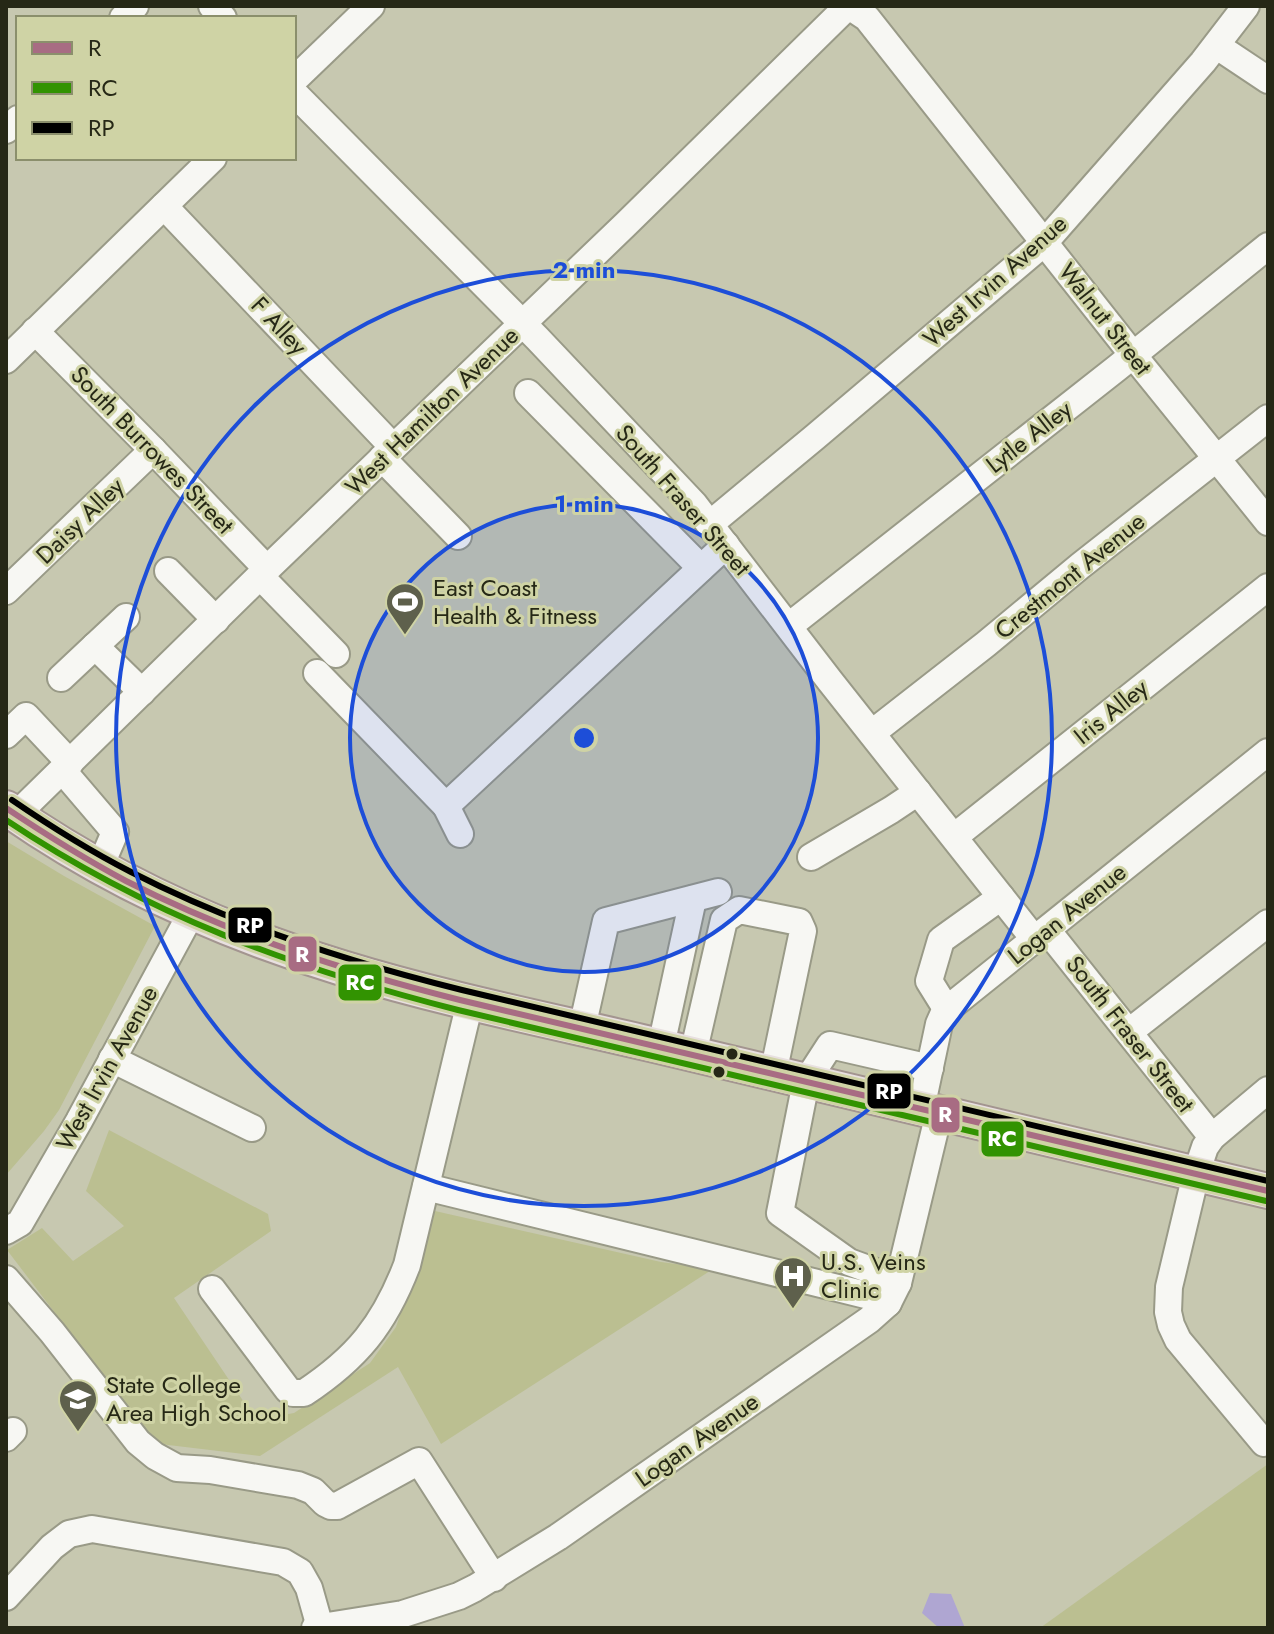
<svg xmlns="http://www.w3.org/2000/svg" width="1274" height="1634" viewBox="0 0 1274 1634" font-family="Jost,sans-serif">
  <rect width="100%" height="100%" fill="#c7c8b0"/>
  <!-- green -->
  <g fill="#bbbf91">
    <path d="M6,841L64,876L155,926L59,1110L44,1131L6,1175Z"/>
    <path d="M109,1130L268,1214L271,1231L174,1298L256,1420L294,1413L370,1363L396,1327L414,1273L430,1213L435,1211L661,1262L713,1269L441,1444L398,1367L260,1456L160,1444L138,1422L7,1250L42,1228L73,1261L124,1226L86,1191Z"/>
    <path d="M1268,1464V1628H1040L1254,1474Z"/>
  </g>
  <!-- water -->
  <path fill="#afa6d2" d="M930,1593L951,1594L965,1628H939L922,1613Z"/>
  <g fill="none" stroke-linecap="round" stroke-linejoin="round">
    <defs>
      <g id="minor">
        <path d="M212,6L223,18"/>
        <path d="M849,6L867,18L1133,355L1268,522"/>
        <path d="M123,18L135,6"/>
        <path d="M1217,46L1268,80"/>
        <path d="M294,80L371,6"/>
        <path d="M294,93L537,338L694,504L830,681L1035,940"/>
        <path d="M6,130L18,119"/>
        <path d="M164,206L393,447"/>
        <path d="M35,331L153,450L267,569"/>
        <path d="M6,360L213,158"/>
        <path d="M528,393L701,568"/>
        <path d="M382,458L458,536"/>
        <path d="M710,524L815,437L1044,243L1203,62L1246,6"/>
        <path d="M168,571L216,620"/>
        <path d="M260,576L336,654"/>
        <path d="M6,591L153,450"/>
        <path d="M126,617L95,646L142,692"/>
        <path d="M789,626L1117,368L1268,246"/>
        <path d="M317,673L446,806L726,545"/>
        <path d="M61,678L95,646"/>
        <path d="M872,733L986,644L1080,566L1268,418"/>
        <path d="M6,735L26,716L70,763"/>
        <path d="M63,771L115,832L100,867"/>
        <path d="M446,806L460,834"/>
        <path d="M16,815L267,569L626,224L848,6"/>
        <path d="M954,837L1268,587"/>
        <path d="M811,857L891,810L918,792"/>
        <path d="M1047,930L1212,1137"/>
        <path d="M947,1010L929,981L941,940L1001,897"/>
        <path d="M582,1028L606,921L718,892"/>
        <path d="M1129,1032L1268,923"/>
        <path d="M661,1046L693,899"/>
        <path d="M693,1054L724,920L739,910L799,922L803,931L773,1074"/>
        <path d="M112,1059L252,1128"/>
        <path d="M921,1109L939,1024L943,1015L950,1007L1268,752"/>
        <path d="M426,1187L870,1296L888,1303"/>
        <path d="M6,1231L20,1223L79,1121L192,912"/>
        <path d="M6,1279L52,1332L138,1442L155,1456L177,1468L210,1470L298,1485L313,1491L325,1503L331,1506H337L419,1461L494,1578"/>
        <path d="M898,1283L879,1273L849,1262L780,1213L806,1082L830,1045L930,1068"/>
        <path d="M212,1289L288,1390L293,1393H304C357,1358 384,1325 407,1265L470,1002"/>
        <path d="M6,1438L13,1431"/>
        <path d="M1264,1443L1178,1340L1171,1325L1168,1312L1169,1287L1196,1174L1205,1147L1212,1137L1268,1090"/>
        <path d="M6,1597L52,1547L69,1534L92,1529L283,1562L300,1572L309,1588L320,1627"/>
        <path d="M315,1628L403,1614L459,1596L475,1588L558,1537L869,1320L888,1303L898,1283L939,1113"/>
      </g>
      <path id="major" d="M6,808C107,879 224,932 342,968C446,1000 553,1021 659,1046C862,1094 1065,1142 1268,1191"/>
    </defs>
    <!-- minor casing -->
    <use href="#minor" stroke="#999a87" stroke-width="30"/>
    <!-- major casing -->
    <use href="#major" stroke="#a39590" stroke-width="38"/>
    <!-- minor -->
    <use href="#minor" stroke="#f7f7f3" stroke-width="26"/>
    <!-- major -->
    <use href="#major" stroke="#e8e0e0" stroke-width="34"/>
    <defs>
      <path id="bus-1" d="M6,808C45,834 85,859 126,881C232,935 345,971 460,1000L1268,1191"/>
      <path id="bus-2" d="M6,820C148,915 293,968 458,1010L1266,1201"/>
      <path id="bus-3" d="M12,800C50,826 90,851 131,872C236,926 348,962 462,990L1268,1181"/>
    </defs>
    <!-- bus-1 casing -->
    <use href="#bus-1" stroke="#cfd3a5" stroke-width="12"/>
    <!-- bus-2 casing -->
    <use href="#bus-2" stroke="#cfd3a5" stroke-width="12"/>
    <!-- bus-3 casing -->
    <use href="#bus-3" stroke="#cfd3a5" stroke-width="12"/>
    <!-- bus-1 -->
    <use href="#bus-1" stroke="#a86c83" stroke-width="6"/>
    <!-- bus-2 -->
    <use href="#bus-2" stroke="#329301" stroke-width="6"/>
    <!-- bus-3 -->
    <use href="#bus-3" stroke="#000" stroke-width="6"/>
  </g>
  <!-- distance rings -->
  <circle cx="584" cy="738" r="234" fill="#1d4ed8" fill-opacity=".12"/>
  <g fill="none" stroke="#1d4ed8" stroke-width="4">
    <circle cx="584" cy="738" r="234"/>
    <circle cx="584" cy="738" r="468"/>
  </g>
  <!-- icons -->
  <defs>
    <symbol id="stadium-pin" viewBox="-11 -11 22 30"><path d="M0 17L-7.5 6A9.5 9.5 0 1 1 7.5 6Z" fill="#5e604c" stroke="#cfd3a5"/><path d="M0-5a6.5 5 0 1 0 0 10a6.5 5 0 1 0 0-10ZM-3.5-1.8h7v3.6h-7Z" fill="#fff"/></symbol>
    <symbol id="hospital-pin" viewBox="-11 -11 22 30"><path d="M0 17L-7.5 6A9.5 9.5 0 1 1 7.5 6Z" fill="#5e604c" stroke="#cfd3a5"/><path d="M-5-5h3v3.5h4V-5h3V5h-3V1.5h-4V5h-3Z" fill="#fff"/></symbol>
    <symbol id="school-pin" viewBox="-11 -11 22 30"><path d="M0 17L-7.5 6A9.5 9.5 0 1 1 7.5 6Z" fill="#5e604c" stroke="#cfd3a5"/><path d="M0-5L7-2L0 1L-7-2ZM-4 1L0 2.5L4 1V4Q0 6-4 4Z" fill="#fff"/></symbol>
  </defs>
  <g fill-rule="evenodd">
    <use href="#stadium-pin" x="383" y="580" width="44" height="60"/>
    <use href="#hospital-pin" x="771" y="1254" width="44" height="60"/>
    <use href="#school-pin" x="56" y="1377" width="44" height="60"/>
  </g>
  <!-- markers -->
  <g fill="#262816" stroke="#cfd3a5" stroke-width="3">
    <circle cx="732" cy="1054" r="7"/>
    <circle cx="719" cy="1072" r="7"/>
  </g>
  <g text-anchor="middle" stroke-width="6" stroke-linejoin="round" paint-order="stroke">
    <!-- street labels -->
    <g font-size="24" fill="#262816" stroke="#cfd3a5">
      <text transform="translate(995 281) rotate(-42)" y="8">West Irvin Avenue</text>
      <text transform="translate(1105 319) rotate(52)" y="8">Walnut Street</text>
      <text transform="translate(279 326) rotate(47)" y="8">F Alley</text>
      <text transform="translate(432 411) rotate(-44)" y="8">West Hamilton Avenue</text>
      <text transform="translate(1029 437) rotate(-38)" y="8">Lytle Alley</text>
      <text transform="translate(152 450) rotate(46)" y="8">South Burrowes Street</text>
      <text transform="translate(683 500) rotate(49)" y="8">South Fraser Street</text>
      <text transform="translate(80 521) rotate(-44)" y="8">Daisy Alley</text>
      <text transform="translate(1070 576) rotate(-39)" y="8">Crestmont Avenue</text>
      <text transform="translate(1111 712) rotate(-39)" y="8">Iris Alley</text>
      <text transform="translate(1067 914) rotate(-39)" y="8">Logan Avenue</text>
      <text transform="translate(1130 1034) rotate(52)" y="8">South Fraser Street</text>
      <text transform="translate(107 1068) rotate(-61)" y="8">West Irvin Avenue</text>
      <text transform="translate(697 1440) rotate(-35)" y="8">Logan Avenue</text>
    </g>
    <!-- poi labels -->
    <g font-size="24" fill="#262816" stroke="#cfd3a5" text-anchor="start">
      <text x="433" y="596">East Coast<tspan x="433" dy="28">Health &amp; Fitness</tspan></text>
      <text x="821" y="1270">U.S. Veins<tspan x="821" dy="28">Clinic</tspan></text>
      <text x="106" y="1393">State College<tspan x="106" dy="28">Area High School</tspan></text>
    </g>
  </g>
  <circle cx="584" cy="738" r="12" fill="#1d4ed8" stroke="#cfd3a5" stroke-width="4"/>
  <g font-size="24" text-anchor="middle" font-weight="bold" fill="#1d4ed8" stroke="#cfd3a5" stroke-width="6" stroke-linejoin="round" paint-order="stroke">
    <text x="584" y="278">2 min</text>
    <text x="584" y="512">1 min</text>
  </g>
  <g stroke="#cfd3a5" stroke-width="3">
    <rect x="227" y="906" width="46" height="38" rx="8" fill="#000"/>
    <rect x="287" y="935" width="31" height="38" rx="8" fill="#a86c83"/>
    <rect x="337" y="963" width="46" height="39" rx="8" fill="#329301"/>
    <rect x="866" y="1072" width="46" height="38" rx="8" fill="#000"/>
    <rect x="930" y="1096" width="31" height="38" rx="8" fill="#a86c83"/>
    <rect x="980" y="1120" width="45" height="38" rx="8" fill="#329301"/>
  </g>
  <g font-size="22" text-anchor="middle" font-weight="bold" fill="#fff">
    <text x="250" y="933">RP</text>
    <text x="302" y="962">R</text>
    <text x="360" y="990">RC</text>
    <text x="889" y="1099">RP</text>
    <text x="945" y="1122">R</text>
    <text x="1002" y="1146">RC</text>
  </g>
  <!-- border -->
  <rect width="1274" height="1634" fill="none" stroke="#262816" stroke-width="16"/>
  <!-- legend -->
  <rect x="16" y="16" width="280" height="144" fill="#cfd3a5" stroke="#8b8f6c" stroke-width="2"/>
  <rect x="32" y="42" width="40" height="12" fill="#a86c83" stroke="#8b8f6c" stroke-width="2"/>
  <text x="88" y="56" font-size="24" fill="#262816">R</text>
  <rect x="32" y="82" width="40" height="12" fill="#329301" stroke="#8b8f6c" stroke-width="2"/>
  <text x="88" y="96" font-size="24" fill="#262816">RC</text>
  <rect x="32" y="122" width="40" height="12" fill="#000000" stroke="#8b8f6c" stroke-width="2"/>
  <text x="88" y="136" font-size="24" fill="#262816">RP</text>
</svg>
